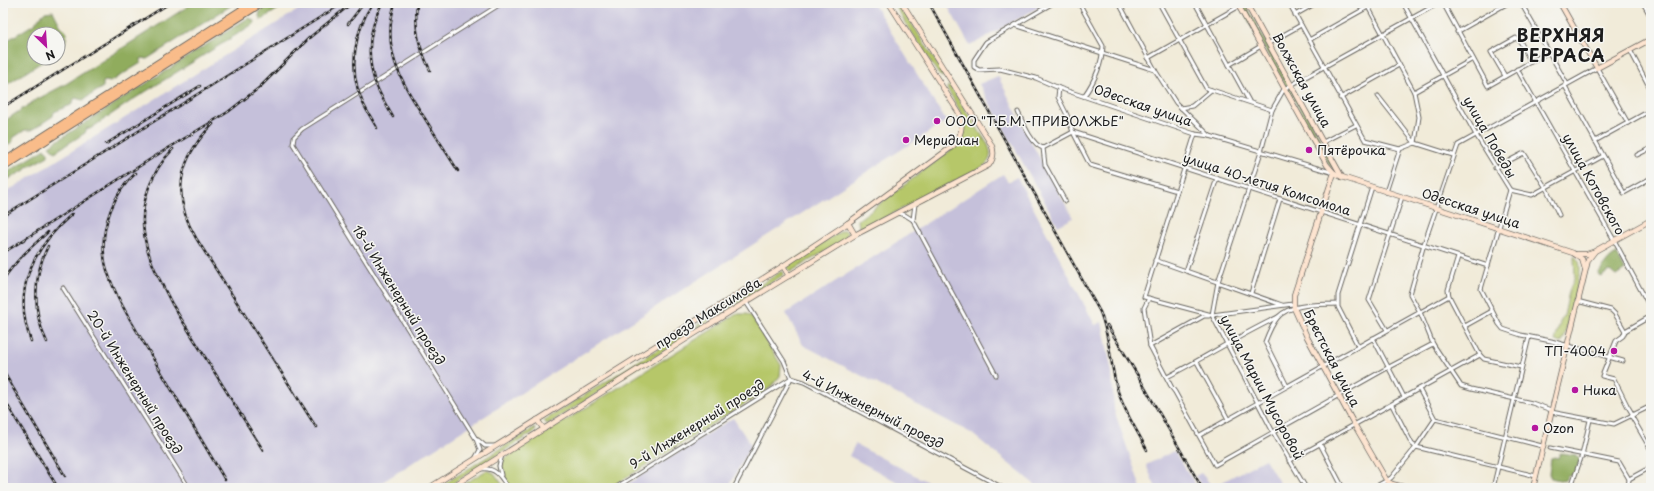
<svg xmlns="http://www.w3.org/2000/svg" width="1654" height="491" viewBox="0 0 1654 491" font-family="'Playpen Sans',sans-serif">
  <rect width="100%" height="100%" fill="#f6f6f2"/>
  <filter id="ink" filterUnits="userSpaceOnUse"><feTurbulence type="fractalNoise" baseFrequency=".025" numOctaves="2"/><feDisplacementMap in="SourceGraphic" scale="8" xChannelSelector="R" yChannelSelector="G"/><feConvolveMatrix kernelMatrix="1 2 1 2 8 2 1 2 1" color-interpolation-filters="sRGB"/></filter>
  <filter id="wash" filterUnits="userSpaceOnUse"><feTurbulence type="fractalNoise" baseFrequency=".012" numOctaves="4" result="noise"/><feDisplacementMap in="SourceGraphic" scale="16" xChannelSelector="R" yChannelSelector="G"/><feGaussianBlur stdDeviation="0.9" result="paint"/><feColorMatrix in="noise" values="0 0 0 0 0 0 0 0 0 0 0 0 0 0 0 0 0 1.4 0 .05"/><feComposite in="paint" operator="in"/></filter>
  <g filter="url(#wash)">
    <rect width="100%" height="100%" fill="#f1ebd9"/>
    <!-- industrial -->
    <g fill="#c5c0da">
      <path d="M309,3H873L946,121L373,488H3V194Z"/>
      <path d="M946,3H1046L970,46Z"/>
      <path d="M998,76L1031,142L1073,218L1058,226L979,84Z"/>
      <path d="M1003,174L1008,182L1017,177L1095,325L1102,322L1112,373L1114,410L1141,488H1039L971,433L803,345L786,313Z"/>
      <path d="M733,418L751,445L728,488H621Z"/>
      <path d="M855,444L939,488H909L849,456Z"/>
      <path d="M1174,451L1198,488H1156L1146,465Z"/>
      <path d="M1265,459L1280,484L1285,488H1203L1195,476L1201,473L1213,487Z"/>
    </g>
    <!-- green -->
    <g fill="#b6c769" stroke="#697242">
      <path d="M893,3H899L943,73V77L939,75Z"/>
      <path d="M948,86L951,87L988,145C992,154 991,160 984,166L863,229L859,227L858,220L951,150C975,129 960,110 947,89Z"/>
      <path d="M845,230L848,233L844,240L790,272L787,267L790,263L840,232Z"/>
      <path d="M1574,256C1580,260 1580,265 1580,272L1564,338L1561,343L1555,341L1561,319L1564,316L1569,291L1575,277Z"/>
      <path d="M782,271L784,273L783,275L699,328H696L697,325Z"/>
      <path d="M737,314H747L752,317L781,365L780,376L770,388L610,488H511L501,471L500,461L502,460Z"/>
      <path d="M685,332L687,334L686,337L548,424L544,422L545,420Z"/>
      <path d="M534,428L536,430L534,432L447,487H444L443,485L444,484Z"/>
      <path d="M487,470L494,473L505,488H457Z"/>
    </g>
    <!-- forest -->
    <g fill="#90ac5d" stroke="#56643c">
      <path d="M193,3H235L147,59L143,58L141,59V63L110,82L106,81L103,82V87L83,100L75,98L71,105L54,112L53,116L32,130H25L13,138V141L3,149V122L34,101L66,84Z"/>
      <path d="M273,3H288L261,20L259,16L260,11Z"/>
      <path d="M1246,5L1290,85L1286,87L1241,7Z"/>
      <path d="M53,11L60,25L67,33L65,44L58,51V34H34V58H48L3,87V43L34,24L45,12Z"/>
      <path d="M248,18L252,19L255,23L134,99L90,129L87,128L85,133L55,152L49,146Z"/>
      <path d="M1291,86L1339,172L1330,166L1287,88Z"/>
      <path d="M45,149L48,152V156L30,166L26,167L25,170L3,182V175Z"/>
      <path d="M1617,254L1625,270L1616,276L1610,271L1600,277L1598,274C1603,267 1609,257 1617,254Z"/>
      <path d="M1560,453L1576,455L1580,460L1574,475L1568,476L1564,481L1551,478L1549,474L1551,459L1554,457L1558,458Z"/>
    </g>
  </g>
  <g filter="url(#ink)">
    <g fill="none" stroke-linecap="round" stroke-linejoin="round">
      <defs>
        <g id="street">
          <path d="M1053,3L986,42L974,60V67L979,70L1000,69L1036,78L1059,88L1195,134L1210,136L1334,173"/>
          <path d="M1079,3L1103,46C1102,64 1094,82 1084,96"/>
          <path d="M1119,3L1155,70L1176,103L1210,136"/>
          <path d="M1159,3L1206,88L1272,110"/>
          <path d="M1195,3L1249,101"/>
          <path d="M1289,3L1365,140L1400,149"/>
          <path d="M1366,3L1414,92L1419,117L1415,143"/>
          <path d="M1403,3L1476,135L1510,190L1532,195L1603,156"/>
          <path d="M1443,3L1488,86L1548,52"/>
          <path d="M1521,3L1567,84"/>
          <path d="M1643,3L1651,17"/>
          <path d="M1295,15L1316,3"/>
          <path d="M1015,25L1155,70"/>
          <path d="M1457,32L1508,3"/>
          <path d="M1309,40L1375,3"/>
          <path d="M1269,43L1301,25"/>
          <path d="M1630,50L1651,90"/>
          <path d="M1148,58L1245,3"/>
          <path d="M1229,65L1261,46"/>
          <path d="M1517,69L1614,240L1651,309"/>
          <path d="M1505,76L1491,52L1516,38L1520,41L1531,62"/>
          <path d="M1565,86L1624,193L1651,178"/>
          <path d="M1059,88L1058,97L1067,115L1073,132L1090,165L1177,191"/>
          <path d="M1414,92L1473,59"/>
          <path d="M1378,96L1415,143L1453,155"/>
          <path d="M1340,98L1399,65"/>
          <path d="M1181,108L1192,106L1211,90"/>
          <path d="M1018,112C1023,123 1032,145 1043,148L1045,165L1065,201"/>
          <path d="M1195,134L1144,297L1212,315L1293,304"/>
          <path d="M1595,141L1651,110"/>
          <path d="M1323,142L1356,125"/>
          <path d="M1043,148L1073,132L1488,266"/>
          <path d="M1400,149L1415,143"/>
          <path d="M1637,155L1651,148"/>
          <path d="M1495,168L1524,153L1546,188L1559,215"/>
          <path d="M1510,190L1481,289L1499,324L1503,329L1521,335L1551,341L1623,361"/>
          <path d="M1386,192L1400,149"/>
          <path d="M898,213L905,215L913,220L996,375"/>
          <path d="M913,220L915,204"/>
          <path d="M1458,257L1448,290L1449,296L1480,355L1484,359L1521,367"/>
          <path d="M1155,260L1282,305"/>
          <path d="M1186,271L1217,178"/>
          <path d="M63,288L189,488"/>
          <path d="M1251,293L1280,199"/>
          <path d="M1149,298L1144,308L1150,346L1172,388L1175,392L1215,465L1389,367L1433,344"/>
          <path d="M1577,301L1611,310L1615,314L1625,331"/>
          <path d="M746,302L784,361L791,378"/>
          <path d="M1465,326L1492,311"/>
          <path d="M1387,330L1369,300L1402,197"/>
          <path d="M1625,331L1623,336L1616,341L1602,376L1614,379L1627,405L1633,415"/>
          <path d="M1625,331L1651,316"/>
          <path d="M1373,338L1404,397"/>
          <path d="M1150,346L1204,316H1209"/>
          <path d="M1358,346L1338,307V295L1372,187"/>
          <path d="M1197,362L1228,419"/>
          <path d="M1167,377C1204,358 1240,335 1278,317"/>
          <path d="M791,378L804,382L1003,488"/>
          <path d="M1287,386L1265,342C1268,334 1272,324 1278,317C1291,303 1319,305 1337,304"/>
          <path d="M1419,389L1435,419L1542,446"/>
          <path d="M1392,405L1412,444L1416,447L1536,476"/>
          <path d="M1551,410L1532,403L1471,389L1461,386L1433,344L1420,312L1410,294L1424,244L1458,145L1597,68L1628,123"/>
          <path d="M1551,412L1614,424L1651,406"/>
          <path d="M1632,417L1651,450"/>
          <path d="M1200,435L1449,296"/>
          <path d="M478,440L485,446H494"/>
          <path d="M1320,444L1343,488"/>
          <path d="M1550,448L1619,462L1629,479L1628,488"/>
          <path d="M476,457L480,450L476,439L293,144L294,137L302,129L502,3"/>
          <path d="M1289,461L1480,355"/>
          <path d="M481,469C496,467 501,477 508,488"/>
          <path d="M501,475L499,466L502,455"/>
          <path d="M1629,479L1651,467"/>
          <path d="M615,488L791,378"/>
          <path d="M734,488L790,380"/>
          <path d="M1306,488L1273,432L1212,315L1218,282L1261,152L1272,110L1284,89L1439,3"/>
          <path d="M1373,488L1391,478L1416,447L1435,419"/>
          <path d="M1493,488L1529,337"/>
          <path d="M1586,488L1572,484L1582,455L1590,420"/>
        </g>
        <g id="secondary">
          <path d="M1237,3L1327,165L1334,173L1342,177L1573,253L1582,259L1585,269"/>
          <path d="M1246,3L1342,177"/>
          <path d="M1560,3L1597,68L1651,39"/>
          <path d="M1334,173L1294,295V308L1307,337L1354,424L1387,481L1392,484L1407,488"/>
          <path d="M848,223L855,235"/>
          <path d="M1577,254H1587L1593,252"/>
          <path d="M783,266L789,276"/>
          <path d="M537,420L544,429"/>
          <path d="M429,488L783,266L848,223L953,146C961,137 964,125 959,113L889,3"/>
          <path d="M450,488L694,334L855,235L989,165C994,158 995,152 991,144L902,3"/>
          <path d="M1533,488L1588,260L1595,251L1651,220"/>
        </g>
        <g id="highway">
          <path d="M3,162L252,3"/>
          <path d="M3,168L262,3"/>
        </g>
      </defs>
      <!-- street casing -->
      <use href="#street" stroke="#67645e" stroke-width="5"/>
      <!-- secondary casing -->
      <use href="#secondary" stroke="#67645e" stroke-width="6"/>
      <!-- highway casing -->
      <use href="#highway" stroke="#67645e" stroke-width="8"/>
      <!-- street -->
      <use href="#street" stroke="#fff" stroke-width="3"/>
      <!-- secondary -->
      <use href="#secondary" stroke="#fde4d0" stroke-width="4.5"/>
      <!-- highway -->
      <use href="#highway" stroke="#f9bc8a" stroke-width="6"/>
      <defs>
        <g id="rail">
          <path d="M373,3C354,31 348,69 362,101C366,110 372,119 377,128"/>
          <path d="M382,3C370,27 366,53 374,79C378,92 386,105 393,117"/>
          <path d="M395,3C381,49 400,79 424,117C435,135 447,153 458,171"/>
          <path d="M417,3C414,30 419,47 430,70"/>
          <path d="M929,3L1100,312C1110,337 1110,363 1117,388C1123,410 1137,430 1147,450"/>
          <path d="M348,24L364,3"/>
          <path d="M3,107L170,3"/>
          <path d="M213,124C178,159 171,196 196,238L316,427"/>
          <path d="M106,144L200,86"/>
          <path d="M173,149C152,171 139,202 144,233C147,258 161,282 172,304L263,450"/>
          <path d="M136,173C114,192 101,226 104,255C106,283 135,328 150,353C175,395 200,438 225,480"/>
          <path d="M3,216L343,3"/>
          <path d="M3,253L157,155L228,112L260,87L309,38L352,3"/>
          <path d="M3,280C15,261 31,247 48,232"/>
          <path d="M1107,325L1140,379L1202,488"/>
          <path d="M31,341C11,289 33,248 72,214"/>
          <path d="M47,342C32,312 33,276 48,246"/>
          <path d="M3,371L65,476"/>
          <path d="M3,398L58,488"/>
        </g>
      </defs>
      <!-- rail casing -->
      <use href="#rail" stroke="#1c1c1c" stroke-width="2.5"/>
      <!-- rail -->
      <use href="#rail" stroke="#f6f6f2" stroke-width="1" stroke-dasharray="3" stroke-linecap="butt"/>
    </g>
  </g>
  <!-- markers -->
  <g fill="#b5179e" stroke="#f6f6f2" stroke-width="1.5">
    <circle cx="937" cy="121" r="4"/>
    <circle cx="906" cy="140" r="4"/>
    <circle cx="1309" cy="150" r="4"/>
    <circle cx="1614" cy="351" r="4"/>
    <circle cx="1575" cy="390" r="4"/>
    <circle cx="1535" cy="428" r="4"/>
  </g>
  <g text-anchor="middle" stroke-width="3" stroke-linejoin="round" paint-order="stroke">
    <!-- street labels -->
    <g font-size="13" fill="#1c1c1c" stroke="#f6f6f2">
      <text transform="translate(1302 80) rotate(61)" y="5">Волжская улица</text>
      <text transform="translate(1143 105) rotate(19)" y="5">Одесская улица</text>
      <text transform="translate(1490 137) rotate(60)" y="5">улица Победы</text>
      <text transform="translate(1267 184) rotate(18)" y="5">улица 40-летия Комсомола</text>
      <text transform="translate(1594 184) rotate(61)" y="5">улица Котовского</text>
      <text transform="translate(1471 208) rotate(18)" y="5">Одесская улица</text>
      <text transform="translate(399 295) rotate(58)" y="5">18-й Инженерный проезд</text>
      <text transform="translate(708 313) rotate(-32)" y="5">проезд Максимова</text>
      <text transform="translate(1332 358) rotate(63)" y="5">Брестская улица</text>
      <text transform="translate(135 382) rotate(58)" y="5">20-й Инженерный проезд</text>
      <text transform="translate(1262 387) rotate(62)" y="5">улица Марии Мусоровой</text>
      <text transform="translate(873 409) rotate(27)" y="5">4-й Инженерный проезд</text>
      <text transform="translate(697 424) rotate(-32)" y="5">9-й Инженерный проезд</text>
    </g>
    <!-- poi labels -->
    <g font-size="13" fill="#1c1c1c" stroke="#f6f6f2" text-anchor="start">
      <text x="945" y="126">ООО "Т.Б.М.-ПРИВОЛЖЬЕ"</text>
      <text x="914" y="145">Меридиан</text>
      <text x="1317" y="155">Пятёрочка</text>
      <text x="1606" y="356" text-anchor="end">ТП-4004</text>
      <text x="1583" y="395">Ника</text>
      <text x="1543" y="433">Ozon</text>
    </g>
    <!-- district labels -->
    <g font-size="17" font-weight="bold" letter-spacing="1" fill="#1c1c1c" stroke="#f6f6f2">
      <text x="1561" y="42">ВЕРХНЯЯ<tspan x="1561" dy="20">ТЕРРАСА</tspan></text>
    </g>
  </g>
  <!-- margin -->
  <rect width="1654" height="491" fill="none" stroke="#f6f6f2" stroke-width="16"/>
  <!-- north arrow -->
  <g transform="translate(46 46) rotate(155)"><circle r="19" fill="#f6f6f2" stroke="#9f9f9c"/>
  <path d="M0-3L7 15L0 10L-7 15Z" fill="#b5179e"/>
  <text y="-6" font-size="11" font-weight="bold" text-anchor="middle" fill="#1c1c1c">N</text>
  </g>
</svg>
